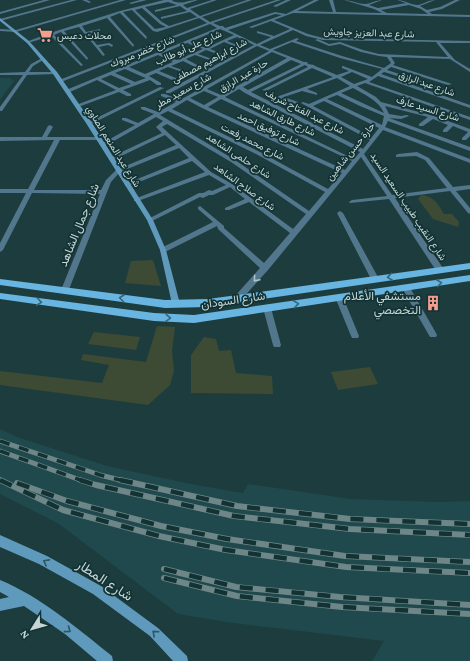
<svg xmlns="http://www.w3.org/2000/svg" width="470" height="661" viewBox="0 0 470 661" font-family="'Crimson Pro',Vazirmatn,serif">
  <rect width="100%" height="100%" fill="#1d3c3e"/>
  <!-- built -->
  <g fill="#1f494c">
    <path d="M0,78H10L14,81L0,100Z"/>
    <path d="M0,429L17,437L107,466L191,484L243,493L248,484L351,499L439,502L470,501V661H372L384,641L233,623L178,614L59,524L0,494Z"/>
  </g>
  <!-- green -->
  <g fill="#3d4b34">
    <path d="M421,195C434,196 438,204 444,214H452L459,222L458,227L433,219L418,199Z"/>
    <path d="M153,260L161,286L125,283L131,261Z"/>
    <path d="M157,326L175,327L172,351L174,371L170,385L148,405L0,385V371L102,383L109,365L81,360L83,354L146,362Z"/>
    <path d="M94,332L140,337L136,350L88,344Z"/>
    <path d="M204,337L216,339L219,351L231,350L236,373L272,376L273,394L191,393V355Z"/>
    <path d="M370,367L378,384L338,390L331,372Z"/>
  </g>
  <g fill="none" stroke-linecap="round" stroke-linejoin="round">
    <!-- street -->
    <g fill="#52768c" fill-rule="evenodd">
      <path d="M44,0H50L0,14V12Z"/>
      <path d="M71,0H77L0,21V19Z"/>
      <path d="M82,0H87L91,2L89,3Z"/>
      <path d="M120,0H126L16,32L0,31V29L16,30Z"/>
      <path d="M140,0H147L131,4L129,3Z"/>
      <path d="M164,0H173L172,1C185,5 185,0 198,0L183,5L187,8L212,0H217L190,9L200,16L247,0H252L202,17L210,22L276,0H281L213,23L220,26H223L225,28L275,12L286,14L314,0H319L297,11L333,12L329,0H333L336,12L382,13L374,9L344,0C351,0 358,4 365,4C370,4 376,0 382,0L369,5L378,8L406,3L397,0C404,0 411,5 418,5C424,4 428,0 435,0L420,6L427,10L440,7L455,0H460L442,9L429,12L432,14L470,15V17L293,13L274,20L308,34L323,38L470,41V43H440L455,60L470,69V72L450,59L391,57L395,63L393,65L452,84L448,85L391,67L387,70L446,89V91L384,72L381,74L470,105V108L378,76L369,82L470,117V120L365,83L357,86L376,97L381,102L434,116L470,129V136L466,140H462V138L468,132L453,126L447,132H443V130L448,125L433,119L423,126H419V124L428,117L385,106L389,114L401,116L407,115L409,116L401,119L389,118L470,147V151L388,121L385,127L470,159V163L383,130L364,154L392,195L447,188L425,160L416,156L396,157V155L398,154L417,152L429,158L453,187L470,185V189L456,191L470,208V214L468,213L450,191L395,198L443,268L444,270L443,272H437L389,199L350,203L349,202L352,200L387,196L361,157L268,270L241,300H235L234,298L235,296L260,268L218,229L217,226L165,252H161L160,250L161,248L213,222L198,209V207L200,206L224,226V228L264,263L290,233L249,202L229,210H225V208L245,199L230,187L213,195H209L203,198L200,197L152,221H148V219L199,193H203L209,190L212,191L226,185L209,175L138,201H134V199L205,172L192,161L129,186H125V184L189,158L179,148L120,172L111,182L68,292L65,293L61,290L100,194L32,193L3,250L0,252V243L26,193H0V189H28L54,140L0,141V137H42L48,126L50,125L53,127L47,137H100V139L98,140H60L34,190H101L106,180L116,170L176,145L165,135L113,160H109V158L162,133L156,127L163,121L156,117L105,146H101V144L135,125L122,120V118H126L138,123L154,114L141,109V107H145L158,112L176,102L161,96V94H165L180,100L269,51L257,46L170,93H166V91L254,45L237,37L227,41L239,46V48L224,42L210,49L223,54V56L206,50L198,54L212,59V61L195,55L186,59L199,66V68H197L183,61L171,66L188,72V74L168,67L159,71L176,78V80H172L156,73L149,76L161,83V85H157L150,80L123,90L131,94V96H127L119,92L78,107H76V105L116,90L97,80L70,92H66V90L217,28L210,24L61,82H59V80L207,23L199,18L157,32L153,31L132,10L123,12L147,37L146,39L120,13L110,17L134,45L133,47L107,18L82,26L86,32L100,29V31L88,34L91,38L102,37L108,40L106,41L101,39L93,40L97,45L109,43L113,45L112,47L108,45L99,47L105,55L103,56L79,27L64,31L88,58L87,60L61,32L54,35L82,64L83,65L81,66L51,36L28,43L26,42L50,33L120,11ZM168,2L177,5L155,10V12L180,6L187,11L161,17V19L190,12L197,17L169,26L162,22L145,7ZM409,5L421,9L428,14L387,13L381,10ZM142,8L160,24L166,27L155,29L135,10ZM275,14L282,15L249,27L252,28L271,21L290,29L274,36L257,31V33L271,37L257,44L228,30ZM220,29L234,35L206,48L190,42ZM293,30L306,36L323,40L436,42L448,57L379,54L363,50L340,42L329,44L318,39L315,40L329,46L340,44L361,52L379,56L387,57L391,63L384,68L342,56L296,41L299,39L297,38L270,49L260,45ZM292,42L340,58L382,69L372,77L343,66H342V68L349,71L337,75L315,66L314,65L308,64L307,62H304L273,50ZM187,43L203,49L177,60L161,54ZM272,52L287,58L221,95L207,89ZM158,55L173,62L145,74L129,67ZM291,60L301,64L248,90L243,87ZM305,65L308,67L262,90L266,91L312,68L333,77L279,96L274,100L276,101L282,100L296,104H298V102L284,97L302,91L317,95V93L307,89L337,78L350,86L309,104L303,102L301,103L370,140L363,149L251,92ZM125,69L143,77L146,78L135,82L115,73ZM352,72L368,79L354,84L341,77ZM111,75L131,84L119,88L101,79ZM353,88C365,95 378,100 384,113L341,93ZM239,89L245,93L360,152L354,159L225,97ZM204,91L218,97L204,105L190,98ZM337,95L360,106L384,116L382,125L327,99ZM221,99L352,161L345,170L208,107ZM187,100L202,108L342,173L328,189L260,152L172,109ZM324,101L379,128L372,137L313,106ZM168,111L256,154L325,192L309,211L235,160L160,115ZM167,124L231,162L306,214L293,229L232,184L211,172L162,127Z"/>
      <path d="M286,0H291L276,7L273,6Z"/>
      <path d="M42,58L45,59L33,66L29,72H57V74L27,75L2,111H0V107L23,75H0V73L25,72L31,64Z"/>
      <path d="M160,87L164,88L91,124L86,123Z"/>
      <path d="M340,211L343,213L379,279L378,281H372L371,279L337,213Z"/>
      <path d="M406,285L409,286L436,333L437,335L436,337H430L402,288Z"/>
      <path d="M339,294L343,297L359,336L358,338H352L351,336L335,297Z"/>
      <path d="M267,305L271,308L281,345L280,347H274L273,345L263,308Z"/>
    </g>
    <!-- secondary -->
    <g fill="#5f9abc" fill-rule="evenodd">
      <path d="M0,18L29,41L57,72L92,123L153,220L166,250L180,304L179,306L176,307L172,304L160,250L147,220L86,123L53,74L27,43L0,21Z"/>
      <path d="M0,535L47,556L101,586L158,628L187,656L188,661H173L150,636L93,594L39,564L0,547Z"/>
      <path d="M0,580C41,597 77,628 112,656L113,661H97L65,634L24,606L0,611V599L9,597L0,592Z"/>
    </g>
    <!-- primary -->
    <g fill="#68b5e1" fill-rule="evenodd">
      <path d="M470,263V269L208,307L165,308L0,285V279L165,300L208,299Z"/>
      <path d="M470,275V281L194,323L154,321L0,299V293L154,313L194,315Z"/>
    </g>
    <defs>
      <g id="rail-far1">
        <path d="M0,441L100,475L124,481"/>
        <path d="M0,451L83,481"/>
      </g>
      <g id="rail">
        <path d="M0,480L63,510L159,536L226,550L346,567L470,573"/>
        <path d="M80,480L96,485L234,516L350,529L470,535"/>
        <path d="M120,480L237,506L350,519L470,524"/>
        <path d="M17,483L67,501L161,526L227,539L345,556L470,562"/>
        <path d="M164,569L236,587L340,597L470,605"/>
        <path d="M164,578L237,596L342,607L470,614"/>
      </g>
    </defs>
    <!-- rail-far1 casing -->
    <use href="#rail-far1" stroke="#6e8687" stroke-width="5"/>
    <!-- rail casing -->
    <use href="#rail" stroke="#6e8687" stroke-width="6"/>
    <!-- rail-far1 -->
    <use href="#rail-far1" stroke="#123234" stroke-width="3.5" stroke-dasharray="10" stroke-linecap="butt"/>
    <!-- rail -->
    <use href="#rail" stroke="#123234" stroke-width="4.5" stroke-dasharray="13" stroke-linecap="butt"/>
  </g>
  <!-- one-way arrows -->
  <defs><path id="oneway-chevron" d="M-2-3.5L2.5 0L-2 3.5" fill="none" stroke-width="1.6" stroke-linecap="round" stroke-linejoin="round"/></defs>
  <g stroke="#346679">
    <use href="#oneway-chevron" transform="translate(390 277) rotate(172)"/>
    <use href="#oneway-chevron" transform="translate(439 283) rotate(-8)"/>
    <use href="#oneway-chevron" transform="translate(122 298) rotate(-173)"/>
    <use href="#oneway-chevron" transform="translate(39 302) rotate(8)"/>
    <use href="#oneway-chevron" transform="translate(296 304) rotate(-8)"/>
    <use href="#oneway-chevron" transform="translate(168 318) rotate(3)"/>
  </g>
  <use stroke="#aec3c8" href="#oneway-chevron" transform="translate(256 279) rotate(131)"/>
  <g stroke="#2d5664">
    <use href="#oneway-chevron" transform="translate(46 562) rotate(-152)"/>
    <use href="#oneway-chevron" transform="translate(68 630) rotate(37)"/>
    <use href="#oneway-chevron" transform="translate(155 633) rotate(-138)"/>
  </g>
  <!-- icons -->
  <defs>
    <symbol id="supermarket-bare" viewBox="-9 -9 18 18"><path d="M-6-5.5h2.5l.6 2H6L4.5 2H-2.5L-4.4-4H-6ZM-1.5 3.2a1.3 1.3 0 1 0 .1 0ZM3 3.2a1.3 1.3 0 1 0 .1 0Z" fill="#f59d8e" stroke="#123234" stroke-width="2.5" paint-order="stroke"/></symbol>
    <symbol id="building-bare" viewBox="-9 -9 18 18"><path d="M-4-6H4V6H1V3H-1V6H-4ZM-2.5-4.3h1.7v1.8h-1.7ZM.8-4.3h1.7v1.8H.8ZM-2.5-1h1.7V.8h-1.7ZM.8-1h1.7V.8H.8Z" fill="#f59d8e" stroke="#123234" stroke-width="2.5" paint-order="stroke"/></symbol>
  </defs>
  <g fill-rule="evenodd">
    <use href="#supermarket-bare" x="34" y="24" width="22" height="22"/>
    <use href="#building-bare" x="422" y="292" width="22" height="22"/>
  </g>
  <g text-anchor="middle" stroke-width="3.5" stroke-linejoin="round" paint-order="stroke">
    <!-- far-street labels -->
    <g font-size="10" fill="#c5d6d7" stroke="#123234">
      <text transform="translate(369 32) rotate(2)" y="4">شارع عبد العزيز جاويش</text>
      <text transform="translate(188 47) rotate(-24)" y="4">شارع على أبو طالب</text>
      <text transform="translate(142 51) rotate(-22)" y="4">شارع خضر مبروك</text>
      <text transform="translate(209 60) rotate(-28)" y="4">شارع ابراهيم مصطفى</text>
      <text transform="translate(243 75) rotate(-30)" y="4">حارة عبد الرازق</text>
      <text transform="translate(427 83) rotate(19)" y="4">شارع عبد الرازق</text>
      <text transform="translate(183 90) rotate(-29)" y="4">شارع سعيد مطر</text>
      <text transform="translate(428 108) rotate(17)" y="4">شارع السيد عارف</text>
      <text transform="translate(305 111) rotate(27)" y="4">شارع عبد الفتاح شريف</text>
      <text transform="translate(283 117) rotate(26)" y="4">شارع طارق الشاهد</text>
      <text transform="translate(269 128) rotate(25)" y="4">شارع توفيق احمد</text>
      <text transform="translate(253 141) rotate(27)" y="4">شارع محمد رفعت</text>
      <text transform="translate(114 146) rotate(58)" y="4">شارع عبد المنعم الصاوي</text>
      <text transform="translate(350 151) rotate(-51)" y="4">حارة حسن شاهين</text>
      <text transform="translate(239 155) rotate(33)" y="4">شارع حلمى الشاهد</text>
      <text transform="translate(245 186) rotate(36)" y="4">شارع صلاح الشاهد</text>
      <text transform="translate(409 206) rotate(56)" y="4">شارع النقيب طبيب السعيد السيد</text>
    </g>
    <!-- far-poi labels -->
    <g font-size="10" fill="#c5d6d7" stroke="#123234" text-anchor="start">
      <text x="57" y="39">محلات دعبس</text>
    </g>
    <!-- street labels -->
    <g font-size="12" fill="#c5d6d7" stroke="#123234">
      <text transform="translate(79 225) rotate(-68)" y="4">شارع جمال الشاهد</text>
      <text transform="translate(233 300) rotate(-8)" y="4">شارع السودان</text>
    </g>
    <!-- poi labels -->
    <g font-size="12" fill="#c5d6d7" stroke="#123234" text-anchor="end">
      <text x="421" y="300">مستشفي الأعلام<tspan x="421" dy="14">التخصصي</tspan></text>
    </g>
    <!-- near-street labels -->
    <g font-size="14" fill="#c5d6d7" stroke="#123234">
      <text transform="translate(105 580) rotate(33)" y="5">شارع المطار</text>
    </g>
  </g>
  <!-- north arrow -->
  <g transform="translate(32 629) rotate(233)" stroke="#123234" stroke-width="3" paint-order="stroke">
  <path d="M0-3L7 15L0 10L-7 15Z" fill="#c5d6d7"/>
  <text y="-6" font-size="11" font-weight="bold" text-anchor="middle" fill="#c5d6d7">N</text>
  </g>
</svg>
